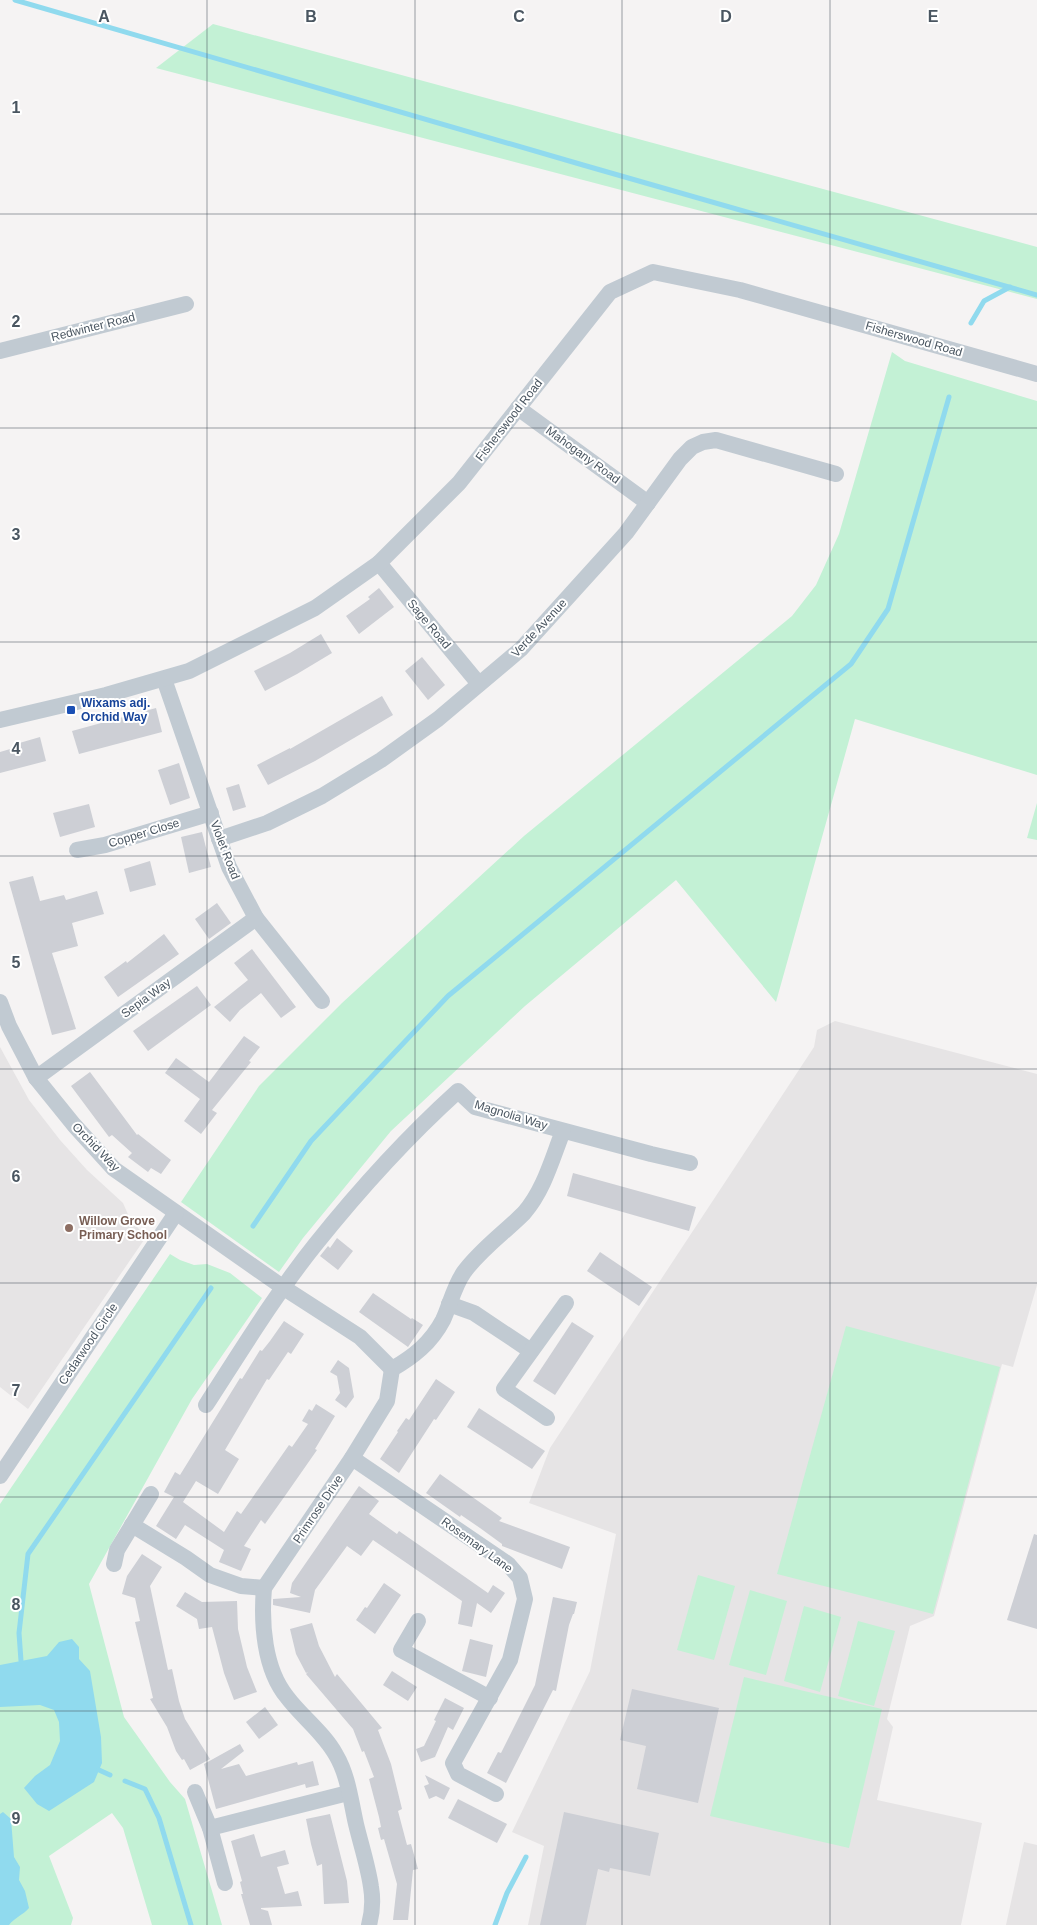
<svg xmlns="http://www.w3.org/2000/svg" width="1037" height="1925" viewBox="0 0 1037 1925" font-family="Arial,sans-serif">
  <rect width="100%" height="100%" fill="#f5f3f3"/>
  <!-- education -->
  <g fill="#e6e4e5">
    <path d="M835,1021L1037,1074V1285L1013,1367L1002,1364L934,1616L910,1626L887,1719L893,1727L877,1800L982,1823L961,1925H528L544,1846L512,1832L590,1671L616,1534L529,1503L550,1448L814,1047L817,1030Z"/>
    <path d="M0,1047L29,1100L60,1140L87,1170L123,1203L130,1219L146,1237L28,1409L0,1387Z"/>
    <path d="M1024,1842L1037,1845V1925H1006Z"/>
  </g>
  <!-- green -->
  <g fill="#c3f1d5">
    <path d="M213,24L1037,247V299L156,68Z"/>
    <path d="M892,352L905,361L1037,401V775L855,719L776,1002L676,880L525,1006L391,1131L303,1238L279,1272L181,1202L259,1086L342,1003L524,836L792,616L816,585L839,534Z"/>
    <path d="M1037,803V840L1027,838Z"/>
    <path d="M170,1254L180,1260L194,1265L207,1264L230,1273L262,1298L192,1399L89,1584L124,1717L170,1782L185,1799L222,1925H152L123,1828L112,1813L49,1856L73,1918L71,1925H0V1504Z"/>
    <path d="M846,1326L1000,1367L933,1614L777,1574Z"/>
    <path d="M698,1575L735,1586L714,1660L677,1650Z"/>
    <path d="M750,1590L787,1601L766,1675L729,1665Z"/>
    <path d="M804,1606L841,1617L820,1692L784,1681Z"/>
    <path d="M858,1621L895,1631L874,1706L838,1696Z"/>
    <path d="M744,1677L882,1709L849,1848L710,1816Z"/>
  </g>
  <!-- water -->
  <g fill="#90daee">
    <path d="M72,1639L79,1647V1659L90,1671L101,1737L102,1763L94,1782L49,1811L37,1804L24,1788L35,1776L50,1765L60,1741L59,1722L54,1710L40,1705L0,1707V1665L47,1656L59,1642Z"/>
    <path d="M3,1812L11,1819L14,1857L20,1867L19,1880L25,1891L29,1908C23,1915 14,1918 9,1925H0V1814Z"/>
  </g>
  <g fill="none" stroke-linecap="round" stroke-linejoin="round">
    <!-- stream -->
    <g stroke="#90daee" stroke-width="5">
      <path d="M15,0L583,165L1037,295"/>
      <path d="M971,323L984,301L1010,287"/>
      <path d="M253,1226L311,1141L448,996L851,664L888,609L949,397"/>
      <path d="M21,1661L19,1633L28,1554L211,1288"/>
      <path d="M99,1770L110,1775"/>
      <path d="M125,1781L145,1789L159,1818L191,1925"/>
      <path d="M495,1925L507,1893L526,1857"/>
    </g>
  </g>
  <!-- building -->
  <g fill="#cdcfd5">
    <path d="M379,588L394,607L359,634L346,616L370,599L368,597Z"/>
    <path d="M321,634L332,653L297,674L265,691L254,671L290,653Z"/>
    <path d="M422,657L445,685L428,700L405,671Z"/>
    <path d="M382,696L393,715L315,761L268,785L257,765L290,748V749Z"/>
    <path d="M156,708L162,732L79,754L72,731Z"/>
    <path d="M40,737L46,761L0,773V752L17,747L16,744Z"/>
    <path d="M179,763L190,798L170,805L158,770Z"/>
    <path d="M239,784L246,807L233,811L226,788Z"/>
    <path d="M89,804L95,827L60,837L53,813Z"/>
    <path d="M202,832L211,867L189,873L181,837Z"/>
    <path d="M150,861L156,885L130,892L124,869Z"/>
    <path d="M33,876L40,901L64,895L66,900L97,891L104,914L72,923L78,946L52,953L76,1029L52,1035L9,882Z"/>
    <path d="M217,903L231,923L209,939L195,919Z"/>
    <path d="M164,934L179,954L118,997L104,977L126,961L127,963Z"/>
    <path d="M252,949L296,1007L281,1018L261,993L240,1010L230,1022L214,1007L248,980L234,963Z"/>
    <path d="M197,986L211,1005L148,1051L133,1031Z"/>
    <path d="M244,1036L260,1047L249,1061L251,1062L212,1110L217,1113L201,1134L184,1121L200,1099L165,1073L176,1058L209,1082Z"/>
    <path d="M90,1072L137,1135L138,1134L171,1160L161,1174L151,1168L148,1172L128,1157L132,1153L112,1135L109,1137L71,1086Z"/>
    <path d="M573,1173L696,1207L689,1231L567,1196Z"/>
    <path d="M337,1238L353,1251L338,1270L320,1256L328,1246L330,1248Z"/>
    <path d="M600,1252L652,1287L639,1306L587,1271Z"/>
    <path d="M373,1293L411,1319L412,1318L423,1325L408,1347L359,1312Z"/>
    <path d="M284,1321L304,1334L291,1354L288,1352L269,1380L267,1379L225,1450L239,1459L218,1494L196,1481L183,1502L224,1532L237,1511L241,1514L289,1445L292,1447L308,1424L302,1421L309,1409L312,1411L316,1404L335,1416L315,1449L317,1450L287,1493L265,1524L261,1520L244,1546L251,1549L241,1571L219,1562L224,1550L185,1525L176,1539L156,1526L174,1497L164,1492L175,1472L180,1475L240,1378L242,1379L260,1350L262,1351L270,1341Z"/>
    <path d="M572,1322L594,1336L555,1395L533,1381Z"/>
    <path d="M338,1360L349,1368L354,1397L346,1408L335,1400L340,1393L337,1376L330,1372Z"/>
    <path d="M436,1379L455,1392L436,1420L434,1419L399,1473L380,1459L398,1432L397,1431L406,1418L409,1420Z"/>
    <path d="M479,1408L545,1451L532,1469L467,1427Z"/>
    <path d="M440,1474L502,1518L499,1521L570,1547L562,1569L502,1546V1544L480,1528L461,1515L460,1517L426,1493Z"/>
    <path d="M359,1486L379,1501L369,1514L397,1534L399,1531L488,1593L493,1585L505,1593L491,1613L477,1603L472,1627L458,1624L462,1601L373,1540L361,1556L347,1546L315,1590L310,1613L273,1605V1599L301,1597L290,1593L292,1583Z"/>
    <path d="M1034,1534L1037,1535V1629L1007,1620Z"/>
    <path d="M142,1554L162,1567L150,1586L168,1670L172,1669L179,1701L185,1719L210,1759L190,1770L184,1759L182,1760L176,1751L167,1727L150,1699L153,1698L135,1622L140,1621L135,1598L122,1594L127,1576Z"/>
    <path d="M384,1583L401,1595L375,1634L356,1620L365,1607L367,1608Z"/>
    <path d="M185,1592L202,1602L237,1601L238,1629L247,1667L257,1692L234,1700L224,1673L212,1627L199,1629L197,1619L176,1606Z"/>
    <path d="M553,1597L577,1602L574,1614H573L569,1625L556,1691L553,1690L506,1783L487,1773L498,1752L501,1753L535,1685Z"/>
    <path d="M312,1623L319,1646L335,1677L337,1674L382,1728L378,1730L391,1764L402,1809L398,1811L407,1845L411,1844L418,1869L413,1870L408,1920H393L397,1884L384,1839L381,1840L378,1828L381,1827L379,1817L369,1779L374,1777L364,1751L362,1752L353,1729L306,1674L308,1672L306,1673L296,1654L290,1629Z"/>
    <path d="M470,1639L493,1645L486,1677L462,1671Z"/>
    <path d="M392,1671L417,1687L408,1701L383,1685Z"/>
    <path d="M632,1689L719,1708L698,1803L637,1789L646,1746L620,1740Z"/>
    <path d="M445,1698L464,1708L453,1730L448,1727L435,1757L421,1762L416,1749L424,1746L436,1721L434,1720Z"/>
    <path d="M265,1707L278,1725L259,1739L246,1722Z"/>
    <path d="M240,1744L244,1751L221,1769L239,1764L246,1776L297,1762L298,1765L313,1761L319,1785L306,1788L305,1784L216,1809L204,1764Z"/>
    <path d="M425,1775L450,1788L444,1800L436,1796L429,1799L424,1786L429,1784Z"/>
    <path d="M458,1799L507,1824L497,1843L448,1818Z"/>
    <path d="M564,1812L659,1833L650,1876L610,1868L609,1872L598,1869L586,1925H540Z"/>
    <path d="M330,1814L347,1881L349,1903L324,1904L322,1864L317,1866L311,1844L306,1819Z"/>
    <path d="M254,1834L261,1857L285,1850L289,1864L277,1867L285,1894L298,1891L302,1906L261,1908V1909L268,1911L272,1925H250L241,1894H243L240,1882L242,1881L231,1841Z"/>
  </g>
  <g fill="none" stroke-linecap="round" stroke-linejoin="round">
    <!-- minor -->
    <g stroke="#c1cad2" stroke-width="16">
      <path d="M0,351L186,304"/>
      <path d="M518,408L648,503"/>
      <path d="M379,563L479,684"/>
      <path d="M164,679L229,867L256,918L322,1001"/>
      <path d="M0,720L106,695L189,671L315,608L379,563L459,483L610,292L653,272L740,290L1037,374"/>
      <path d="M219,839L267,823L322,796L381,760L438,719L521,649L626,533L680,459L692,447L703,442L716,440L836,474"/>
      <path d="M77,850L105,845L211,813"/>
      <path d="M0,1002L9,1026L36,1078L74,1125L114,1169L284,1288L360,1337L392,1369"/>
      <path d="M36,1078L256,918"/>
      <path d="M449,1304L474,1313L531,1351"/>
      <path d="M206,1405C241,1351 275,1295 315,1245C359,1190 406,1138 458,1091L475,1107L651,1154L690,1163"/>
      <path d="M547,1418L504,1389L566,1303"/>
      <path d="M352,1458L508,1564L520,1578L525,1599L510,1660L453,1763L458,1774L496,1794"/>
      <path d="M0,1476L176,1213"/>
      <path d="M132,1525L186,1558L210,1575L241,1586L264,1588"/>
      <path d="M114,1564L117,1550L151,1494"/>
      <path d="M418,1621L401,1650L490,1698"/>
      <path d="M195,1792L210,1828L225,1883"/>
      <path d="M210,1828L348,1793"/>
      <path d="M369,1925C372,1914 373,1899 371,1887C368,1866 361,1845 356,1824C351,1802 348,1775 336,1755C324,1733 302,1717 287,1697C264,1669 261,1623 264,1588L352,1458L387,1401L392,1369C413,1357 431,1343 443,1320C450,1305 454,1286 464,1272C481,1249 504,1233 524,1213C544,1190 552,1159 563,1131"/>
    </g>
  </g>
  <!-- grid -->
  <path fill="none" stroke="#4a5661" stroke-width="1" stroke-opacity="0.55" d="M207,0V1925M415,0V1925M622,0V1925M830,0V1925M0,214H1037M0,428H1037M0,642H1037M0,856H1037M0,1069H1037M0,1283H1037M0,1497H1037M0,1711H1037"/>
  <!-- markers -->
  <rect fill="#1a4fb4" stroke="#fff" stroke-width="2" x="66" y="705" width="10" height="10" rx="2.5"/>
  <circle fill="#8d6e63" stroke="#fff" stroke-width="2" cx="69" cy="1228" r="5"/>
  <g text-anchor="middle" stroke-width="4" stroke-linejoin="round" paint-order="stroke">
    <!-- street labels -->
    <g font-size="12" fill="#4a5661" stroke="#fff">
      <text transform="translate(93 327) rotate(-14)" y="4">Redwinter Road</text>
      <text transform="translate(914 339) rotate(16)" y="4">Fisherswood Road</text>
      <text transform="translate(509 420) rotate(-52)" y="4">Fisherswood Road</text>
      <text transform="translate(583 455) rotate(36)" y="4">Mahogany Road</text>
      <text transform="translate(429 624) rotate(50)" y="4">Sage Road</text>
      <text transform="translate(539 628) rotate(-47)" y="4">Verde Avenue</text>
      <text transform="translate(144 833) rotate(-17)" y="4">Copper Close</text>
      <text transform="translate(225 850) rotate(69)" y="4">Violet Road</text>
      <text transform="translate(146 998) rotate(-36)" y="4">Sepia Way</text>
      <text transform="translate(511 1115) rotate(17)" y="4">Magnolia Way</text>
      <text transform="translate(96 1147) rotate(46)" y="4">Orchid Way</text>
      <text transform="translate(88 1344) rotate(-56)" y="4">Cedarwood Circle</text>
      <text transform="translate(318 1509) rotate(-56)" y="4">Primrose Drive</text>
      <text transform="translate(477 1545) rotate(36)" y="4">Rosemary Lane</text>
    </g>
    <!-- transit labels -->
    <g font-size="12" font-weight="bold" fill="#164399" stroke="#fff" text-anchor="start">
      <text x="81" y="707">Wixams adj.<tspan x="81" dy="14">Orchid Way</tspan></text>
    </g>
    <!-- education labels -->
    <g font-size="12" font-weight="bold" fill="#785e54" stroke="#fff" text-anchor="start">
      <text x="79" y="1225">Willow Grove<tspan x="79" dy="14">Primary School</tspan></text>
    </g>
  </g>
  <g font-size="16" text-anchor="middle" font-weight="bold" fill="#4a5661" stroke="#fff" stroke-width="4" stroke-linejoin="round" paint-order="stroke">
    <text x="104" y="22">A</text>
    <text x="311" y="22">B</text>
    <text x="519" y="22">C</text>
    <text x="726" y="22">D</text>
    <text x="933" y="22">E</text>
    <text x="16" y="113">1</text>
    <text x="16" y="327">2</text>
    <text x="16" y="540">3</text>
    <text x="16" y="754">4</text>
    <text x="16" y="968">5</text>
    <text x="16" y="1182">6</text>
    <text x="16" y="1396">7</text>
    <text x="16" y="1610">8</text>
    <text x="16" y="1824">9</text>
  </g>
</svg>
